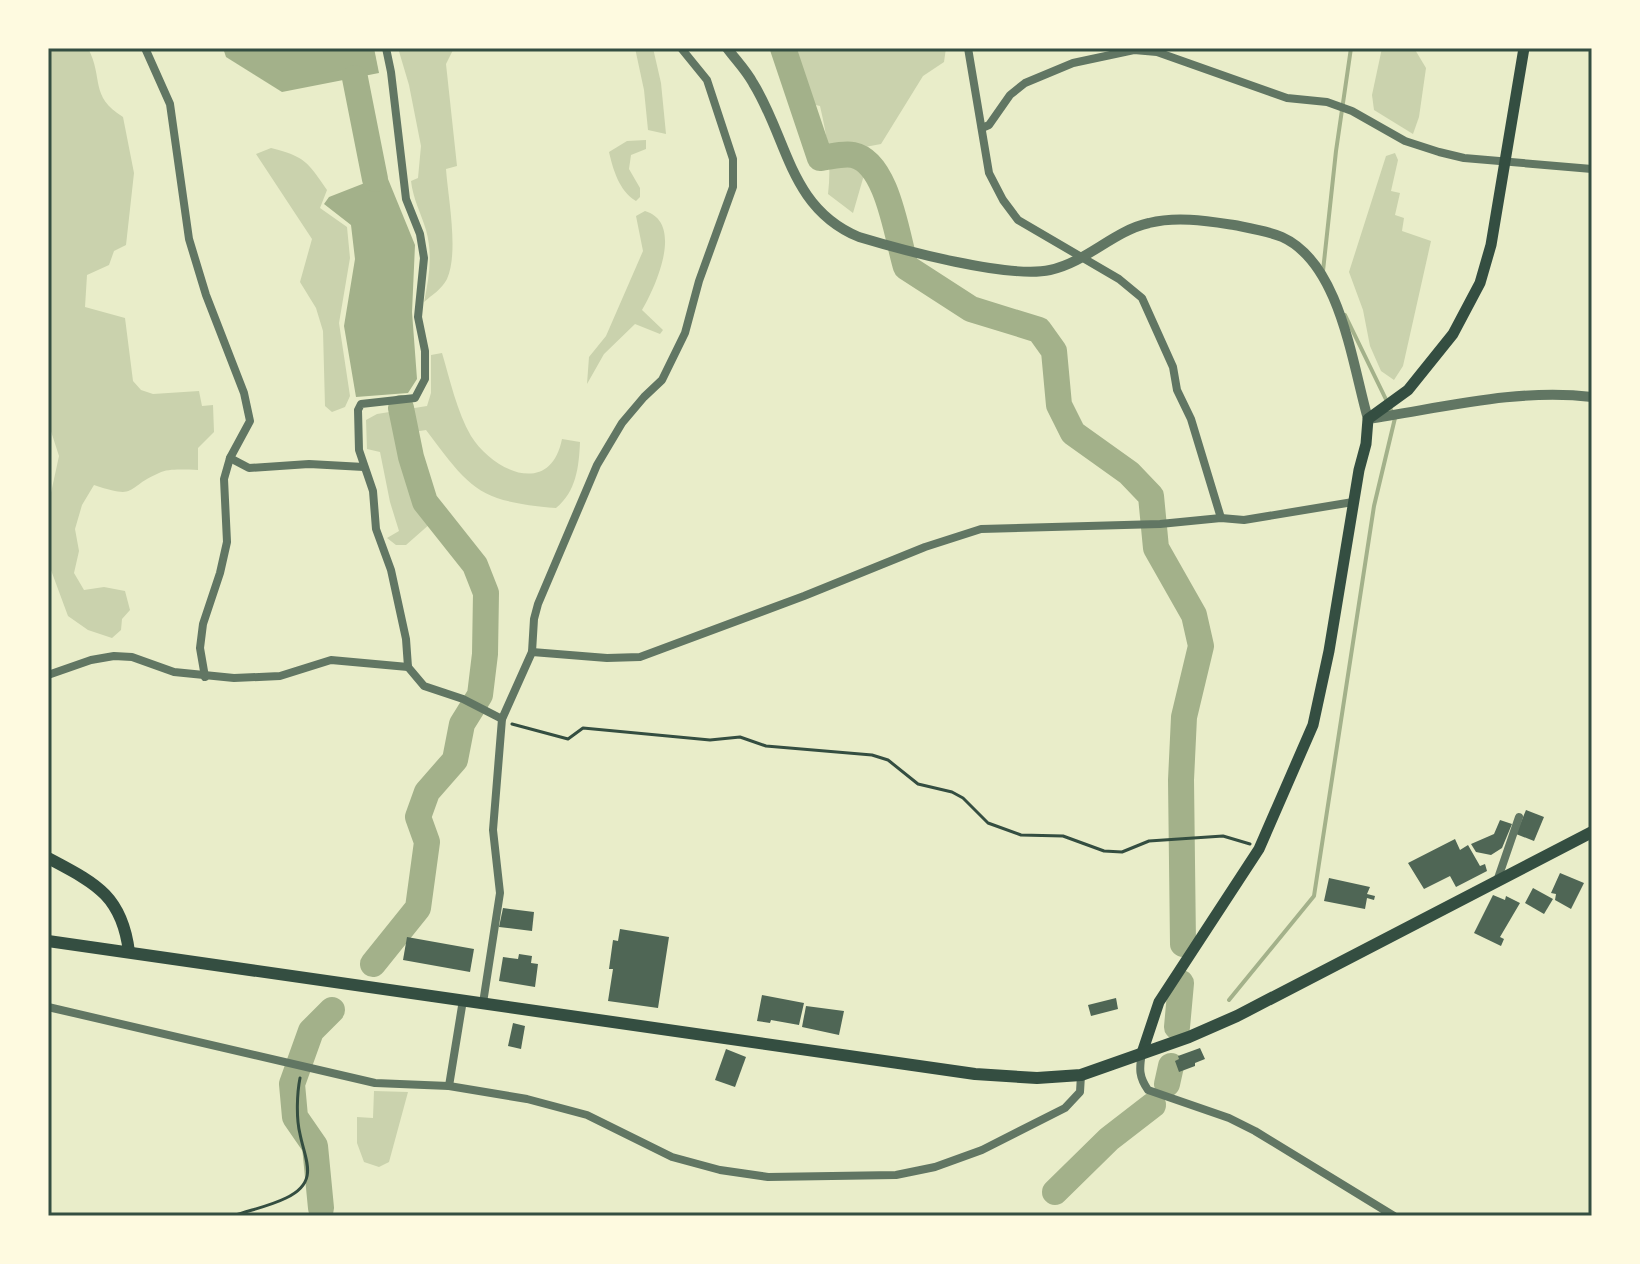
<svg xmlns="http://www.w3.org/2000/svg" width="1640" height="1264" viewBox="0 0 1640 1264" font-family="'Public Sans',sans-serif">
  <rect width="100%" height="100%" fill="#e9edc9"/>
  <!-- green -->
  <g fill="#cad2ad">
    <path d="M48,48H88C104,79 89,96 123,117L134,173L126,245L114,251L109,265L87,275L85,307L125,318L133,381L141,390L153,394L199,391L202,406L213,405L214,432L198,448V470C186,470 169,468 159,473C124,488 139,500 94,485L82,505L75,529L79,551L74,573L84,590L104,587L125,591L130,610L122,619L121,630L112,638L88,630L68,616L48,562L49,502L59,456L48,422Z"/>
    <path d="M398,48H454L446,64L457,166L446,169C448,198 459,252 447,279C442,289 432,295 424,302C429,278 433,255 426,230C421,213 413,199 411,181L418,178L421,146L409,85Z"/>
    <path d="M635,48H653L661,83L666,134L648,130L644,90Z"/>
    <path d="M774,48H946L944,62L923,76L881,144L865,147L864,175L853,213L828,194C832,164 827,136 820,106L807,103Z"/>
    <path d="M1382,48H1414L1426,68L1419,117L1413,134L1374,110L1372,95Z"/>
    <path d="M646,140V149L631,155L629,169L640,188V197L636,201C619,191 613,169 609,152L627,141Z"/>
    <path d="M271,148C304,156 308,162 327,190L320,208L347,227L350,258L339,323L350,396L345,407L332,412L325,406L323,331L316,308L300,282L312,239L256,154Z"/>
    <path d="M1395,153L1398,160L1391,191L1400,193L1395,215L1404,218L1402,231L1431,241L1403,366L1394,380L1381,371L1370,346L1363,310L1349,272L1386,156Z"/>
    <path d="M645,211C685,223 655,288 642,310L663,330L660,334L635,324L604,354L587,384L589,357L606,336L643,251L636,216Z"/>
    <path d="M442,353C450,380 457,412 471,436C493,471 550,498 562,439L580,442C579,467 576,492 556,508C478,501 472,491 426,430L401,434L418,501L431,523L406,545H396L387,538L399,531L390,502L380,452L367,449L366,420L377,414L427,406L431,393V355Z"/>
    <path d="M374,1091L408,1092L389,1162L379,1167L364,1162L357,1143V1117L373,1118Z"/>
  </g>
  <!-- water -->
  <g fill="#a3b18a">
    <path d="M223,48H374L379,73L282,92L226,57Z"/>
    <path d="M375,179H388L415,245L412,312L417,379L408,393L356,397L344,326L355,259L351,225L324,204L329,197Z"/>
  </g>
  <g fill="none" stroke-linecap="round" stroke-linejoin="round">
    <!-- stream -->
    <g stroke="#a3b18a" stroke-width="4">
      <path d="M1323,271L1336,151L1351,48"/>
      <path d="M1229,1000L1314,896L1374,506L1395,418L1345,315"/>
      <path d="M1178,1022L1183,1020"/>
    </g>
    <!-- river -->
    <g stroke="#a3b18a" stroke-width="26">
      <path d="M783,48L820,158C830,157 843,153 853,155C888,162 897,238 906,267L971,309L1039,330L1054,351L1059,405L1073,433L1129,473L1151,496L1156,548L1194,615L1201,646L1184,717L1181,780L1183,944"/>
      <path d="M355,78L375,179"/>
      <path d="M373,964L418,908L427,842L418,817L427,792L455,760L462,724L480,695L485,654L486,593L475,565L425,502L411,457L401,408"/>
      <path d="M1177,1027L1181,983"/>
      <path d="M1167,1084L1171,1066"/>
      <path d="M1055,1192L1109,1139L1153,1105"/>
      <path d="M321,1208L315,1146L295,1117L292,1084L311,1031L332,1010"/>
    </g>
  </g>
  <!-- building -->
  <g fill="#4f6655">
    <path d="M1526,810L1544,817L1534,841L1516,834Z"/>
    <path d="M1500,820L1512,824L1502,848L1491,855L1476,852L1471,844L1494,834Z"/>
    <path d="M1455,839L1460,850L1468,845L1480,866L1485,864L1487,871L1456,887L1450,876L1424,889L1408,863Z"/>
    <path d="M1560,873L1584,883L1571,909L1555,900L1556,894L1551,893Z"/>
    <path d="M1329,878L1370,887L1367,894L1375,896L1374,900L1367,898L1365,909L1324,901Z"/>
    <path d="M1533,888L1553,899L1544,914L1525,903Z"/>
    <path d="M1493,895L1505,900L1506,896L1520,903L1500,937L1504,939L1501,946L1474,933Z"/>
    <path d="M503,908L534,912L532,931L499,927Z"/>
    <path d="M620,929L669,937L658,1008L608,1001L613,969H609L613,940L618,941Z"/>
    <path d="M407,937L474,949L470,972L403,960Z"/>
    <path d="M519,954L532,956L531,963L538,964L535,987L499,981L503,957L518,959Z"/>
    <path d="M762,995L804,1003L799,1025L771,1020L770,1023L757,1021Z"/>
    <path d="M1116,998L1118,1009L1091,1016L1088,1005Z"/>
    <path d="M806,1006L844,1011L839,1035L802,1027Z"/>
    <path d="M513,1023L525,1026L521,1049L508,1046Z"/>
    <path d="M1200,1048L1205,1059L1195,1063V1066L1179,1072L1175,1061L1179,1059L1178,1056Z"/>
    <path d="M726,1049L746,1057L735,1087L715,1080Z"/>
  </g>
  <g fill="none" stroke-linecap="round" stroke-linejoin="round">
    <!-- path -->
    <g stroke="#344e41" stroke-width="3">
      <path d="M512,724L568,739L583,728L710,740L740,737L766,746L872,755L888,760L918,784L952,792L963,798L988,823L1021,835L1063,836L1104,851L1122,852L1149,841L1223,836L1250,844"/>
      <path d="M233,1216C250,1210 270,1206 286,1198C320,1182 305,1160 300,1134C296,1118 297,1093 300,1078"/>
    </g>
    <!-- minor -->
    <g stroke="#617663" stroke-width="8">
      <path d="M145,48L170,104L189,239L206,295L244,393L250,421L230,458L224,479L227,542L220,573L203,624L200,648L205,677"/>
      <path d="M386,48L391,72L406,199L420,234L424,258L418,317L425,351V379L415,398L361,404L358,410L359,450L373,491L376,529L391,570L406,639L408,667L424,686L463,699L502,719"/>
      <path d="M968,48L989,173L1003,200L1018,220L1119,279L1142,298L1173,367L1177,390L1191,419L1221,518"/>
      <path d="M982,128L989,125L1010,95L1025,83L1073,63L1134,50L1157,52L1270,92L1287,98L1327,102L1352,111L1405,141L1439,152L1464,158L1592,169"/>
      <path d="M230,458L249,468L309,464L364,467"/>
      <path d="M532,652L607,658L640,657L804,596L925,547L981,529L1160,524L1221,518L1244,520L1353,502"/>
      <path d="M48,675L91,660L114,656L132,657L174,672L234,678L280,676L331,660L408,667"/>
      <path d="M1497,881L1519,817"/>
      <path d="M483,1003L500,893L493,830L502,719L532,652L534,619L538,604L597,465L622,423L644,397L662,380L685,333L699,281L733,187V159L707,80L681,48"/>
      <path d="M48,1007L375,1083L449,1086L527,1099L587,1115L672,1157L720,1170L768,1177L896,1175L935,1167L982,1150L1065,1108L1080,1092L1081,1075"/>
      <path d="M1142,1053C1139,1069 1139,1077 1148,1090L1229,1118L1255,1131L1394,1216"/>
      <path d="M449,1086L463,1000"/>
    </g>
    <!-- tertiary -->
    <path stroke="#617663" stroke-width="10" d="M727,48C735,59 746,70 753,83C788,139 789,208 859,237C902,250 1009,279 1050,270C1087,262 1113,231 1149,223C1177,216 1207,221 1234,225C1249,228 1268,231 1282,237C1340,263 1352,363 1368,419C1442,408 1517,388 1592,397"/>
    <!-- secondary -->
    <path stroke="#344e41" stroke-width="11" d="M1142,1053L1159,1002L1259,849L1313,725L1329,651L1359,470L1366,444L1368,419L1408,390L1453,334L1480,283L1491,245L1524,48"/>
    <!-- primary -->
    <g stroke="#344e41" stroke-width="12">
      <path d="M48,858C95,883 122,895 129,952"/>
      <path d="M48,941L975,1074L1037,1078L1081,1075L1189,1037L1237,1016L1592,832"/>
    </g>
  </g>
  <!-- border -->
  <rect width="1640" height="1264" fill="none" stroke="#fefae0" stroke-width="100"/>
  <rect x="50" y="50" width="1540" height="1164" fill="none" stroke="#344e41" stroke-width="3"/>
</svg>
